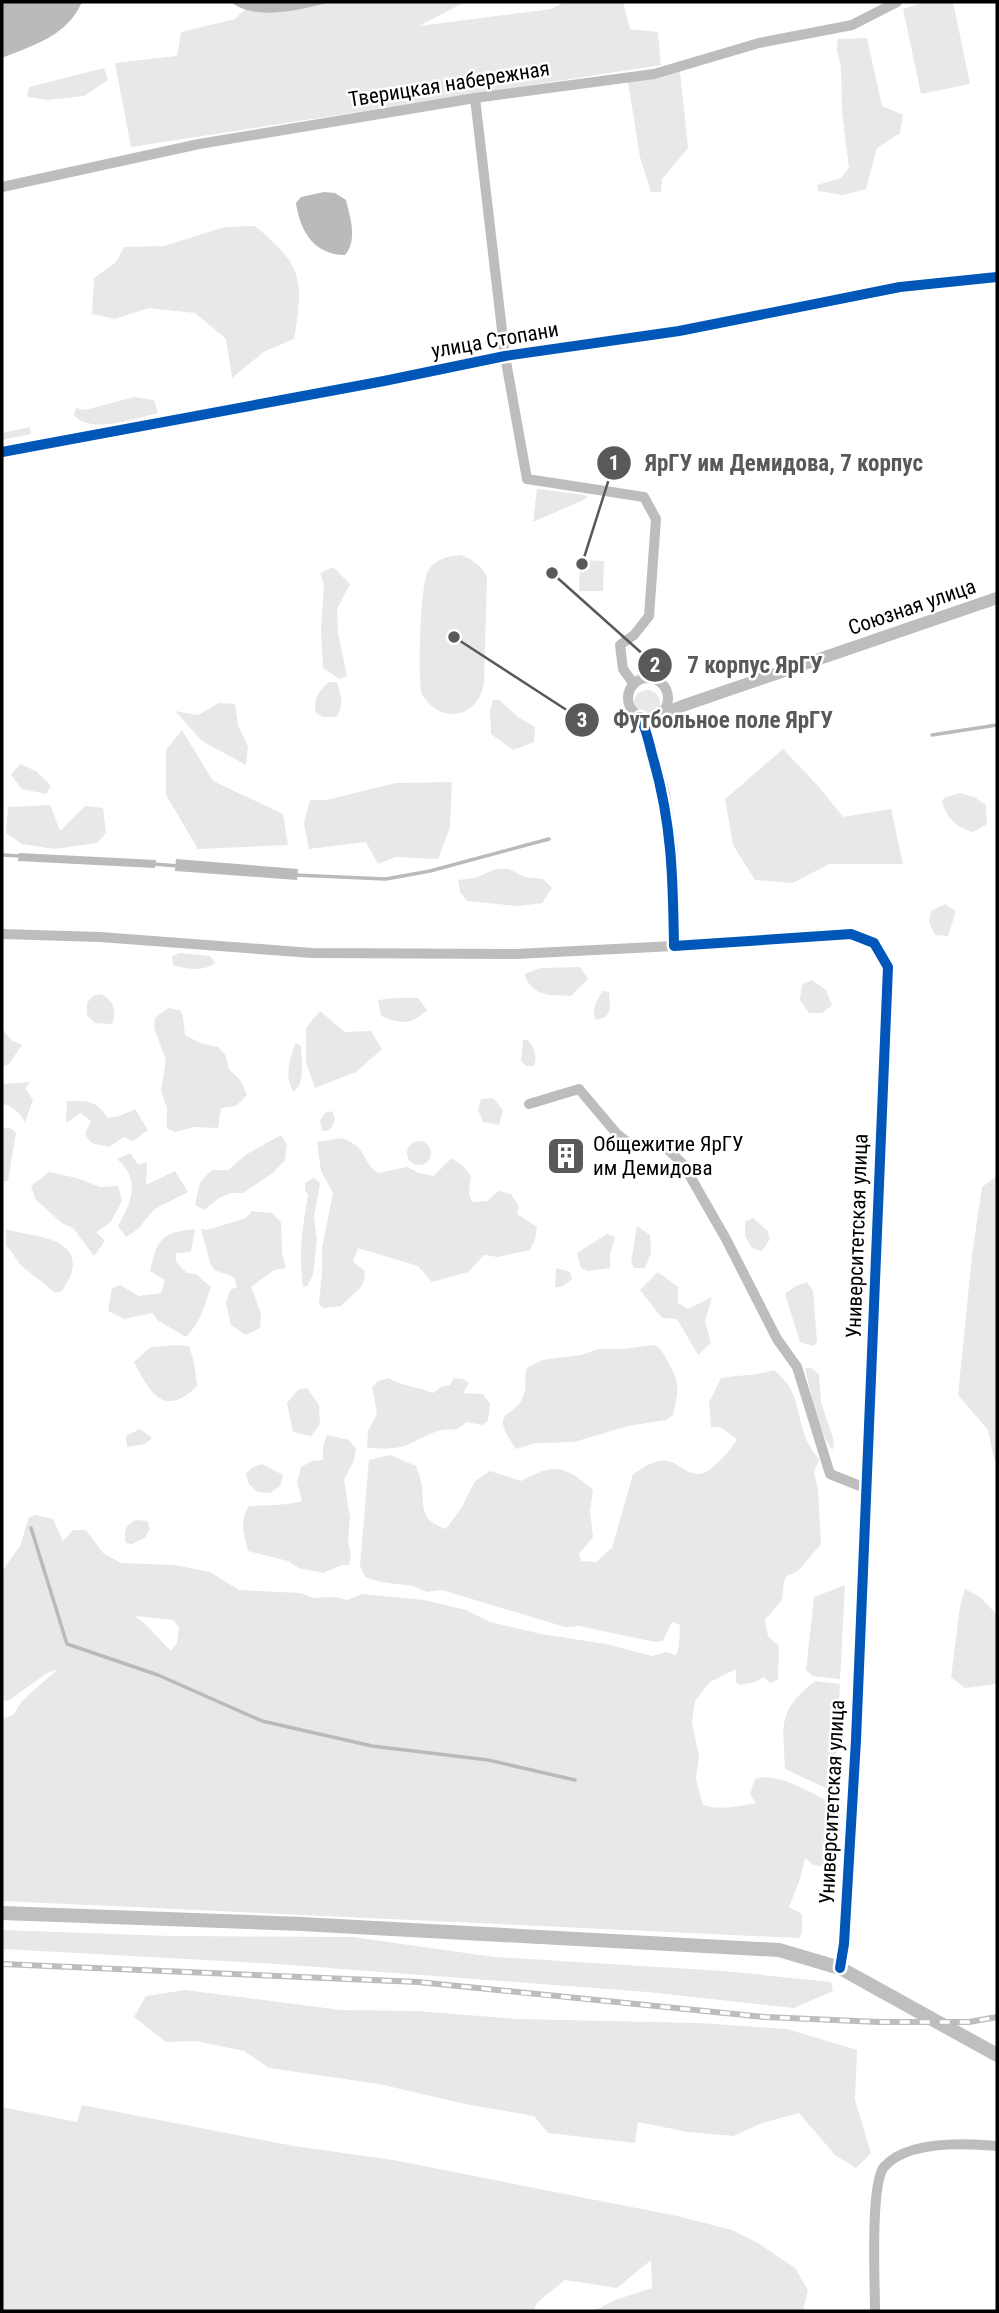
<svg xmlns="http://www.w3.org/2000/svg" width="999" height="2313" viewBox="0 0 999 2313" font-family="'Roboto Condensed',sans-serif">
  <rect width="100%" height="100%" fill="#fff"/>
  <!-- green -->
  <g fill="#e8e8e8" fill-rule="evenodd">
    <path d="M331,2H465L419,26L551,9L565,2H623L630,29L658,32L661,65L131,147L115,63L177,56L181,32L235,19L244,10H290Z"/>
    <path d="M924,2H953L970,84L921,94L903,9Z"/>
    <path d="M867,38L882,106L903,115L900,133L877,148L866,189L843,195L818,191L817,185L841,178L849,168L842,112L841,67L837,50L838,39Z"/>
    <path d="M104,68L108,80L84,96L47,100L27,97L29,87Z"/>
    <path d="M680,71L688,148L662,179L661,192H651L640,157L628,82Z"/>
    <path d="M255,226C303,266 304,279 294,339L265,351L232,378L226,339L195,313L149,308L115,319L92,314L94,278L116,262L124,247L164,246L225,227Z"/>
    <path d="M134,397L154,400L158,413C136,418 90,435 74,415L76,408L85,410Z"/>
    <path d="M30,427L31,434L2,440V433Z"/>
    <path d="M537,489L585,495L588,498L533,522Z"/>
    <path d="M461,555C473,560 481,565 487,577L484,683C478,720 437,725 421,692C418,673 420,586 428,571C435,559 448,556 461,555Z"/>
    <path d="M580,560L604,561L603,591H579Z"/>
    <path d="M333,567L350,584L337,609L338,633L347,676L340,679L323,668L321,629L324,584L320,573Z"/>
    <path d="M329,682H337C341,696 345,706 336,717H323L316,713C313,698 318,692 329,682Z"/>
    <circle cx="647" cy="703" r="13"/>
    <path d="M493,700H499L518,717L535,727L534,742L513,750L491,734L490,710Z"/>
    <path d="M219,703L235,704L238,725L248,747L246,765L202,741L175,711L198,715Z"/>
    <path d="M182,730L213,781L283,814L288,845L198,849L166,795V750Z"/>
    <path d="M783,749L819,787L843,817L891,809L903,864H829L793,883L755,880L733,845L725,799Z"/>
    <path d="M20,764L36,771L51,786L46,794L22,789L11,775Z"/>
    <path d="M452,782L450,827L438,859L396,857L378,864L366,842L309,849L304,823L310,800H326L396,783Z"/>
    <path d="M960,793L974,797L986,805L987,824L973,832C956,827 947,819 942,801L944,798Z"/>
    <path d="M50,805L60,831L85,806L103,808L106,833L97,843L54,849L22,844L6,833L8,807Z"/>
    <path d="M496,869H509L525,877L543,879L552,888L542,903L518,906L467,901L460,892L458,880L475,878Z"/>
    <path d="M945,904L956,911L948,936L935,935L929,922L931,911Z"/>
    <path d="M180,953L210,956L215,963C204,972 186,969 173,965L172,956Z"/>
    <path d="M580,967L588,979L571,996C549,995 533,997 524,974L541,968Z"/>
    <path d="M812,980L826,990L832,1005L822,1013H809L800,1000L802,984Z"/>
    <path d="M603,991L609,992L610,1009L606,1017L596,1020C591,1010 597,999 603,991Z"/>
    <path d="M100,994C113,999 118,1011 112,1024L95,1023L87,1015V1003L93,996Z"/>
    <path d="M397,998H418L427,1010C409,1026 403,1024 381,1016L378,1000Z"/>
    <path d="M168,1008L180,1010L183,1016L185,1035L200,1043L218,1047L226,1056L229,1069L241,1081L247,1095L236,1106L221,1108L218,1128L194,1127L175,1132L167,1128V1108L161,1091L166,1060L154,1028L155,1018Z"/>
    <path d="M320,1011L345,1032L371,1031L382,1049L356,1072L315,1088L306,1063V1028Z"/>
    <path d="M2,1028L11,1040L22,1045L9,1064L2,1067Z"/>
    <path d="M523,1040H528C535,1048 537,1056 534,1066H526L521,1061Z"/>
    <path d="M296,1043L301,1046C301,1061 306,1081 294,1092C284,1078 289,1058 296,1043Z"/>
    <path d="M30,1082L25,1088L33,1100L25,1122C20,1113 12,1105 2,1104V1084Z"/>
    <path d="M493,1098L503,1110L499,1125L483,1122L478,1110L481,1099Z"/>
    <path d="M67,1101C88,1101 96,1100 108,1118L119,1116L135,1109L148,1130L133,1141L124,1137L109,1147L91,1143L85,1134L91,1121L81,1113L66,1123Z"/>
    <path d="M332,1111L335,1119L332,1127L327,1131H322L320,1121L325,1113Z"/>
    <path d="M2,1128H11L16,1133L8,1181H2Z"/>
    <path d="M281,1135L287,1145L285,1160L274,1172L243,1193H231L219,1198L204,1210L195,1205L200,1182L212,1170H228L247,1154Z"/>
    <path d="M342,1138C369,1148 362,1163 378,1173L407,1167L419,1173L434,1176L451,1158L462,1165L471,1176L469,1193L472,1202L487,1201L499,1191L511,1194L519,1207L517,1214L537,1227L535,1239L530,1250L498,1257L484,1255L468,1272L432,1282L418,1266L358,1248L353,1262L364,1270L365,1276L362,1286L341,1306L323,1308L319,1304L322,1273V1248L333,1193L321,1171L317,1142Z"/>
    <circle cx="419" cy="1153" r="12"/>
    <path d="M130,1153L138,1164L147,1163L146,1185L175,1171L188,1192C180,1197 159,1206 154,1210C142,1222 142,1228 126,1237L118,1226C132,1202 141,1179 117,1159Z"/>
    <path d="M49,1172L77,1178L100,1187L118,1186L122,1201L110,1223L96,1232L105,1241L94,1256L73,1228L62,1223L36,1200L31,1186Z"/>
    <path d="M997,1176V1463L994,1459L988,1430L958,1395L972,1255L982,1187Z"/>
    <path d="M314,1178L320,1183L314,1217L317,1240L313,1275L307,1286L303,1287C298,1258 303,1224 308,1195L305,1190V1183Z"/>
    <path d="M252,1211L272,1213L281,1222L282,1253L286,1268L274,1270L251,1287L261,1313L260,1328L246,1335L231,1325L226,1303L230,1290L237,1287L234,1277L214,1270L210,1263L201,1229L207,1230L246,1218Z"/>
    <path d="M753,1218L767,1230L770,1239L762,1251L752,1248L745,1236V1222Z"/>
    <path d="M637,1226L650,1235L651,1253L645,1268H634L631,1262Z"/>
    <path d="M6,1229C28,1237 80,1235 72,1271C71,1277 65,1285 62,1291L55,1293C44,1282 31,1275 20,1264C15,1258 13,1252 6,1246Z"/>
    <path d="M195,1229L191,1252L176,1253V1262L187,1273L196,1274L211,1287C204,1306 201,1322 186,1337L157,1320L153,1313L124,1319L108,1311L112,1288L120,1285L139,1296L161,1293L165,1280L150,1271C158,1238 161,1233 195,1229Z"/>
    <path d="M607,1234L615,1237L610,1255V1268L588,1271L581,1268L577,1253Z"/>
    <path d="M556,1268L570,1272L572,1279L562,1287H555Z"/>
    <path d="M658,1272L678,1287V1303L688,1309L712,1297L705,1321L711,1343L698,1355L677,1319L662,1318L640,1290Z"/>
    <path d="M807,1282L813,1291L817,1341L813,1346L800,1342L785,1294L796,1286Z"/>
    <path d="M179,1345L189,1346L194,1362L197,1386C163,1419 150,1392 134,1362L151,1347Z"/>
    <path d="M654,1345C663,1350 664,1355 669,1364C681,1385 678,1392 673,1415L666,1420L628,1426L574,1442L536,1443L516,1449C486,1406 516,1421 524,1394C527,1386 524,1377 527,1368L542,1360L581,1355L598,1349H622Z"/>
    <path d="M805,1368H811L819,1374L821,1402L834,1441L833,1450C817,1432 811,1391 805,1368Z"/>
    <path d="M774,1370C801,1392 795,1412 807,1441C810,1447 815,1454 819,1460L814,1472L818,1490L821,1544L798,1571L787,1576L784,1581L782,1600L765,1620L768,1636L779,1646L778,1680L770,1683L764,1677L755,1682L740,1685L736,1682V1669L710,1682L695,1701L692,1723L699,1756L696,1779L703,1805C722,1811 737,1806 756,1803L750,1794L755,1779C776,1771 814,1794 833,1804L832,1851L824,1866L814,1865L805,1858L800,1879L789,1907L802,1914V1933L799,1938L2,1901V1719L13,1715L22,1701L58,1669L47,1673L8,1701L2,1700V1571L20,1546L29,1517L36,1515L53,1519L63,1541L73,1530H86L103,1553L121,1563L174,1565L210,1572L239,1590L300,1593L314,1598L335,1597L347,1600L362,1594L424,1600L466,1610L490,1622L541,1634L606,1644L652,1656L666,1652L676,1655L679,1646L680,1625L672,1622L663,1641L655,1642L579,1626L565,1627L442,1590L427,1592L413,1586L381,1582L365,1577L360,1566L369,1460L390,1455L416,1466C418,1473 422,1481 422,1488C424,1511 421,1520 446,1529L462,1507L475,1481L490,1471L521,1481C555,1463 564,1465 593,1490L590,1511L593,1537L579,1554L581,1561L596,1562L612,1548L633,1474C643,1468 656,1458 668,1461C678,1463 687,1474 698,1474C710,1475 732,1449 737,1439L720,1427H711L709,1403L721,1378C739,1375 757,1376 774,1370ZM135,1616L173,1620L179,1627L177,1643L171,1651L144,1623Z"/>
    <path d="M388,1378C403,1386 418,1387 433,1393L441,1387L450,1385L454,1378L463,1379L469,1383L463,1393L483,1394L490,1404L488,1421L482,1425L467,1422L456,1430C440,1426 422,1438 407,1445C395,1450 380,1448 367,1448L368,1431L377,1414L372,1387L378,1381Z"/>
    <path d="M307,1388L319,1405L320,1424L311,1436L293,1432L287,1403L298,1390Z"/>
    <path d="M140,1429L152,1438L145,1444L127,1447L126,1436Z"/>
    <path d="M327,1435L349,1440L356,1449L354,1460L344,1480L350,1518L348,1539L351,1556L349,1565H342L323,1573L299,1568L288,1561L248,1551C244,1535 239,1521 249,1506C267,1505 285,1506 302,1501L297,1483L301,1467L312,1461L323,1460V1447Z"/>
    <path d="M262,1464L283,1475L280,1486L270,1493L257,1492L249,1484L246,1474L251,1468Z"/>
    <path d="M136,1520L147,1521L150,1528L145,1538L132,1544L126,1543C123,1531 125,1525 136,1520Z"/>
    <path d="M845,1585L840,1679L813,1676L806,1670L814,1597Z"/>
    <path d="M965,1589L980,1597L997,1615V1684L965,1688L951,1677L960,1607Z"/>
    <path d="M815,1681L840,1684L834,1792L785,1769C783,1724 777,1711 815,1681Z"/>
    <path d="M2,1930L171,1936L353,1937L494,1957L724,1971L831,1982L833,1991L794,2008L647,1992L277,1964L2,1949Z"/>
    <path d="M185,1990L341,2010L418,2011L516,2019L699,2023L787,2029L857,2050L855,2100L871,2153L856,2168L835,2155L799,2113L762,2123L733,2136L688,2132L638,2122L635,2143L548,2133L534,2116L465,2104L379,2084L269,2068L244,2051L196,2041L166,2042L134,2017L146,1996Z"/>
    <path d="M82,2105L294,2146L393,2160L677,2216L732,2230L758,2243L795,2268L808,2290L803,2311H594L615,2300L652,2288L651,2260L617,2288L565,2280L538,2302L533,2311H2V2107L77,2122Z"/>
  </g>
  <!-- water -->
  <g fill="#bababa">
    <path d="M2,2H82C67,36 34,45 2,58Z"/>
    <path d="M231,2H331C302,9 256,22 231,2Z"/>
    <path d="M324,192L335,193L346,200C350,216 358,241 345,255C314,255 300,231 296,203L301,197Z"/>
    <path d="M19,853L156,860L155,868L18,861Z"/>
    <path d="M176,859L298,869L297,880L175,871Z"/>
  </g>
  <g fill="none" stroke-linecap="round" stroke-linejoin="round">
    <!-- stream -->
    <g stroke="#bababa" stroke-width="3.5">
      <path d="M932,735L997,725"/>
      <path d="M2,855L21,856"/>
      <path d="M154,864L178,866"/>
      <path d="M294,875L386,879L430,871L549,839"/>
      <path d="M31,1528L67,1644L158,1675L262,1721L372,1746L488,1760L575,1780"/>
    </g>
    <!-- minor -->
    <g stroke="#bdbdbd" stroke-width="10">
      <path d="M475,98L505,356L527,479L644,497L656,519L649,616L634,635L620,645L623,669L634,684"/>
      <path d="M2,187L199,144L475,98L654,74L759,43L852,25L897,2"/>
      <path d="M2,452L384,381L505,356L679,331L900,287L997,277"/>
      <circle cx="648" cy="698" r="20"/>
      <path d="M2,934L100,937L312,953L516,954L674,946"/>
      <path d="M529,1104L579,1089L617,1134L631,1145L661,1143L683,1164L726,1239L777,1339L797,1367L830,1474L865,1488"/>
      <path d="M875,2311C875,2285 870,2184 884,2167C907,2140 965,2143 997,2146"/>
    </g>
    <!-- tertiary -->
    <path stroke="#bdbdbd" stroke-width="12" d="M840,1968L844,1944L856,1740L888,967L874,943L851,934L674,946L672,851L664,794L646,728L659,715L682,706L997,598"/>
    <!-- secondary -->
    <path stroke="#bfbfbf" stroke-width="14" d="M2,1913L301,1924L779,1950L840,1968L997,2055"/>
    <defs>
      <path id="rail" d="M2,1964L418,1982L765,2017L879,2022H969L997,2017"/>
    </defs>
    <!-- rail casing -->
    <use href="#rail" stroke="#bdbdbd" stroke-width="6"/>
    <!-- rail -->
    <use href="#rail" stroke="#fff" stroke-width="3.5" stroke-dasharray="10" stroke-linecap="butt"/>
    <defs>
      <g id="cycleway">
        <path d="M2,452L384,381L505,356L679,331L900,287L997,277"/>
        <path d="M640,717C647,730 649,744 653,758C672,823 673,879 674,946L851,934L874,943L888,967L856,1740L844,1944L840,1968"/>
      </g>
    </defs>
    <!-- cycleway casing -->
    <use href="#cycleway" stroke="#fff" stroke-width="15"/>
    <!-- cycleway -->
    <use href="#cycleway" stroke="#0057b8" stroke-width="10"/>
  </g>
  <!-- icons -->
  <defs>
    <symbol id="building-square" viewBox="-11 -11 22 22"><rect x="-9" y="-9" width="18" height="18" rx="4" fill="#595959" stroke="#fff"/><path d="M-4-6H4V6H1V3H-1V6H-4ZM-2.5-4.3h1.7v1.8h-1.7ZM.8-4.3h1.7v1.8H.8ZM-2.5-1h1.7V.8h-1.7ZM.8-1h1.7V.8H.8Z" fill="#fff"/></symbol>
  </defs>
  <g fill-rule="evenodd">
    <use href="#building-square" x="544" y="1134" width="44" height="44"/>
  </g>
  <g text-anchor="middle" stroke-width="5" stroke-linejoin="round" paint-order="stroke">
    <!-- street labels -->
    <g font-size="21" fill="#000" stroke="#fff">
      <text transform="translate(449 84) rotate(-9)" y="7">Тверицкая набережная</text>
      <text transform="translate(495 340) rotate(-10)" y="7">улица Стопани</text>
      <text transform="translate(912 607) rotate(-19)" y="7">Союзная улица</text>
      <text transform="translate(857 1236) rotate(-88)" y="7">Университетская улица</text>
      <text transform="translate(832 1802) rotate(-87)" y="7">Университетская улица</text>
    </g>
    <!-- poi labels -->
    <g font-size="21" fill="#000" stroke="#fff" text-anchor="start">
      <text x="593" y="1151">Общежитие ЯрГУ<tspan x="593" dy="24">им Демидова</tspan></text>
    </g>
  </g>
  <!-- callouts -->
  <path fill="none" stroke="#595959" stroke-width="2.5" d="M582 564L614 463M552 573L655 665M454 637L582 720"/>
  <g fill="#595959" stroke="#fff" stroke-width="2.5">
    <circle cx="582" cy="564" r="7"/>
    <circle cx="552" cy="573" r="7"/>
    <circle cx="454" cy="637" r="7"/>
    <circle cx="614" cy="463" r="18"/>
    <circle cx="655" cy="665" r="18"/>
    <circle cx="582" cy="720" r="18"/>
  </g>
  <g font-size="21" text-anchor="middle" font-weight="bold" fill="#fff">
    <text x="614" y="470">1</text>
    <text x="655" y="672">2</text>
    <text x="582" y="727">3</text>
  </g>
  <g font-size="23" text-anchor="middle" font-weight="bold" fill="#595959" stroke="#fff" stroke-width="5" stroke-linejoin="round" paint-order="stroke">
    <text x="784" y="471">ЯрГУ им Демидова, 7 корпус</text>
    <text x="755" y="673">7 корпус ЯрГУ</text>
    <text x="723" y="728">Футбольное поле ЯрГУ</text>
  </g>
  <!-- border -->
  <rect width="999" height="2313" fill="none" stroke="#000000" stroke-width="7"/>
</svg>
